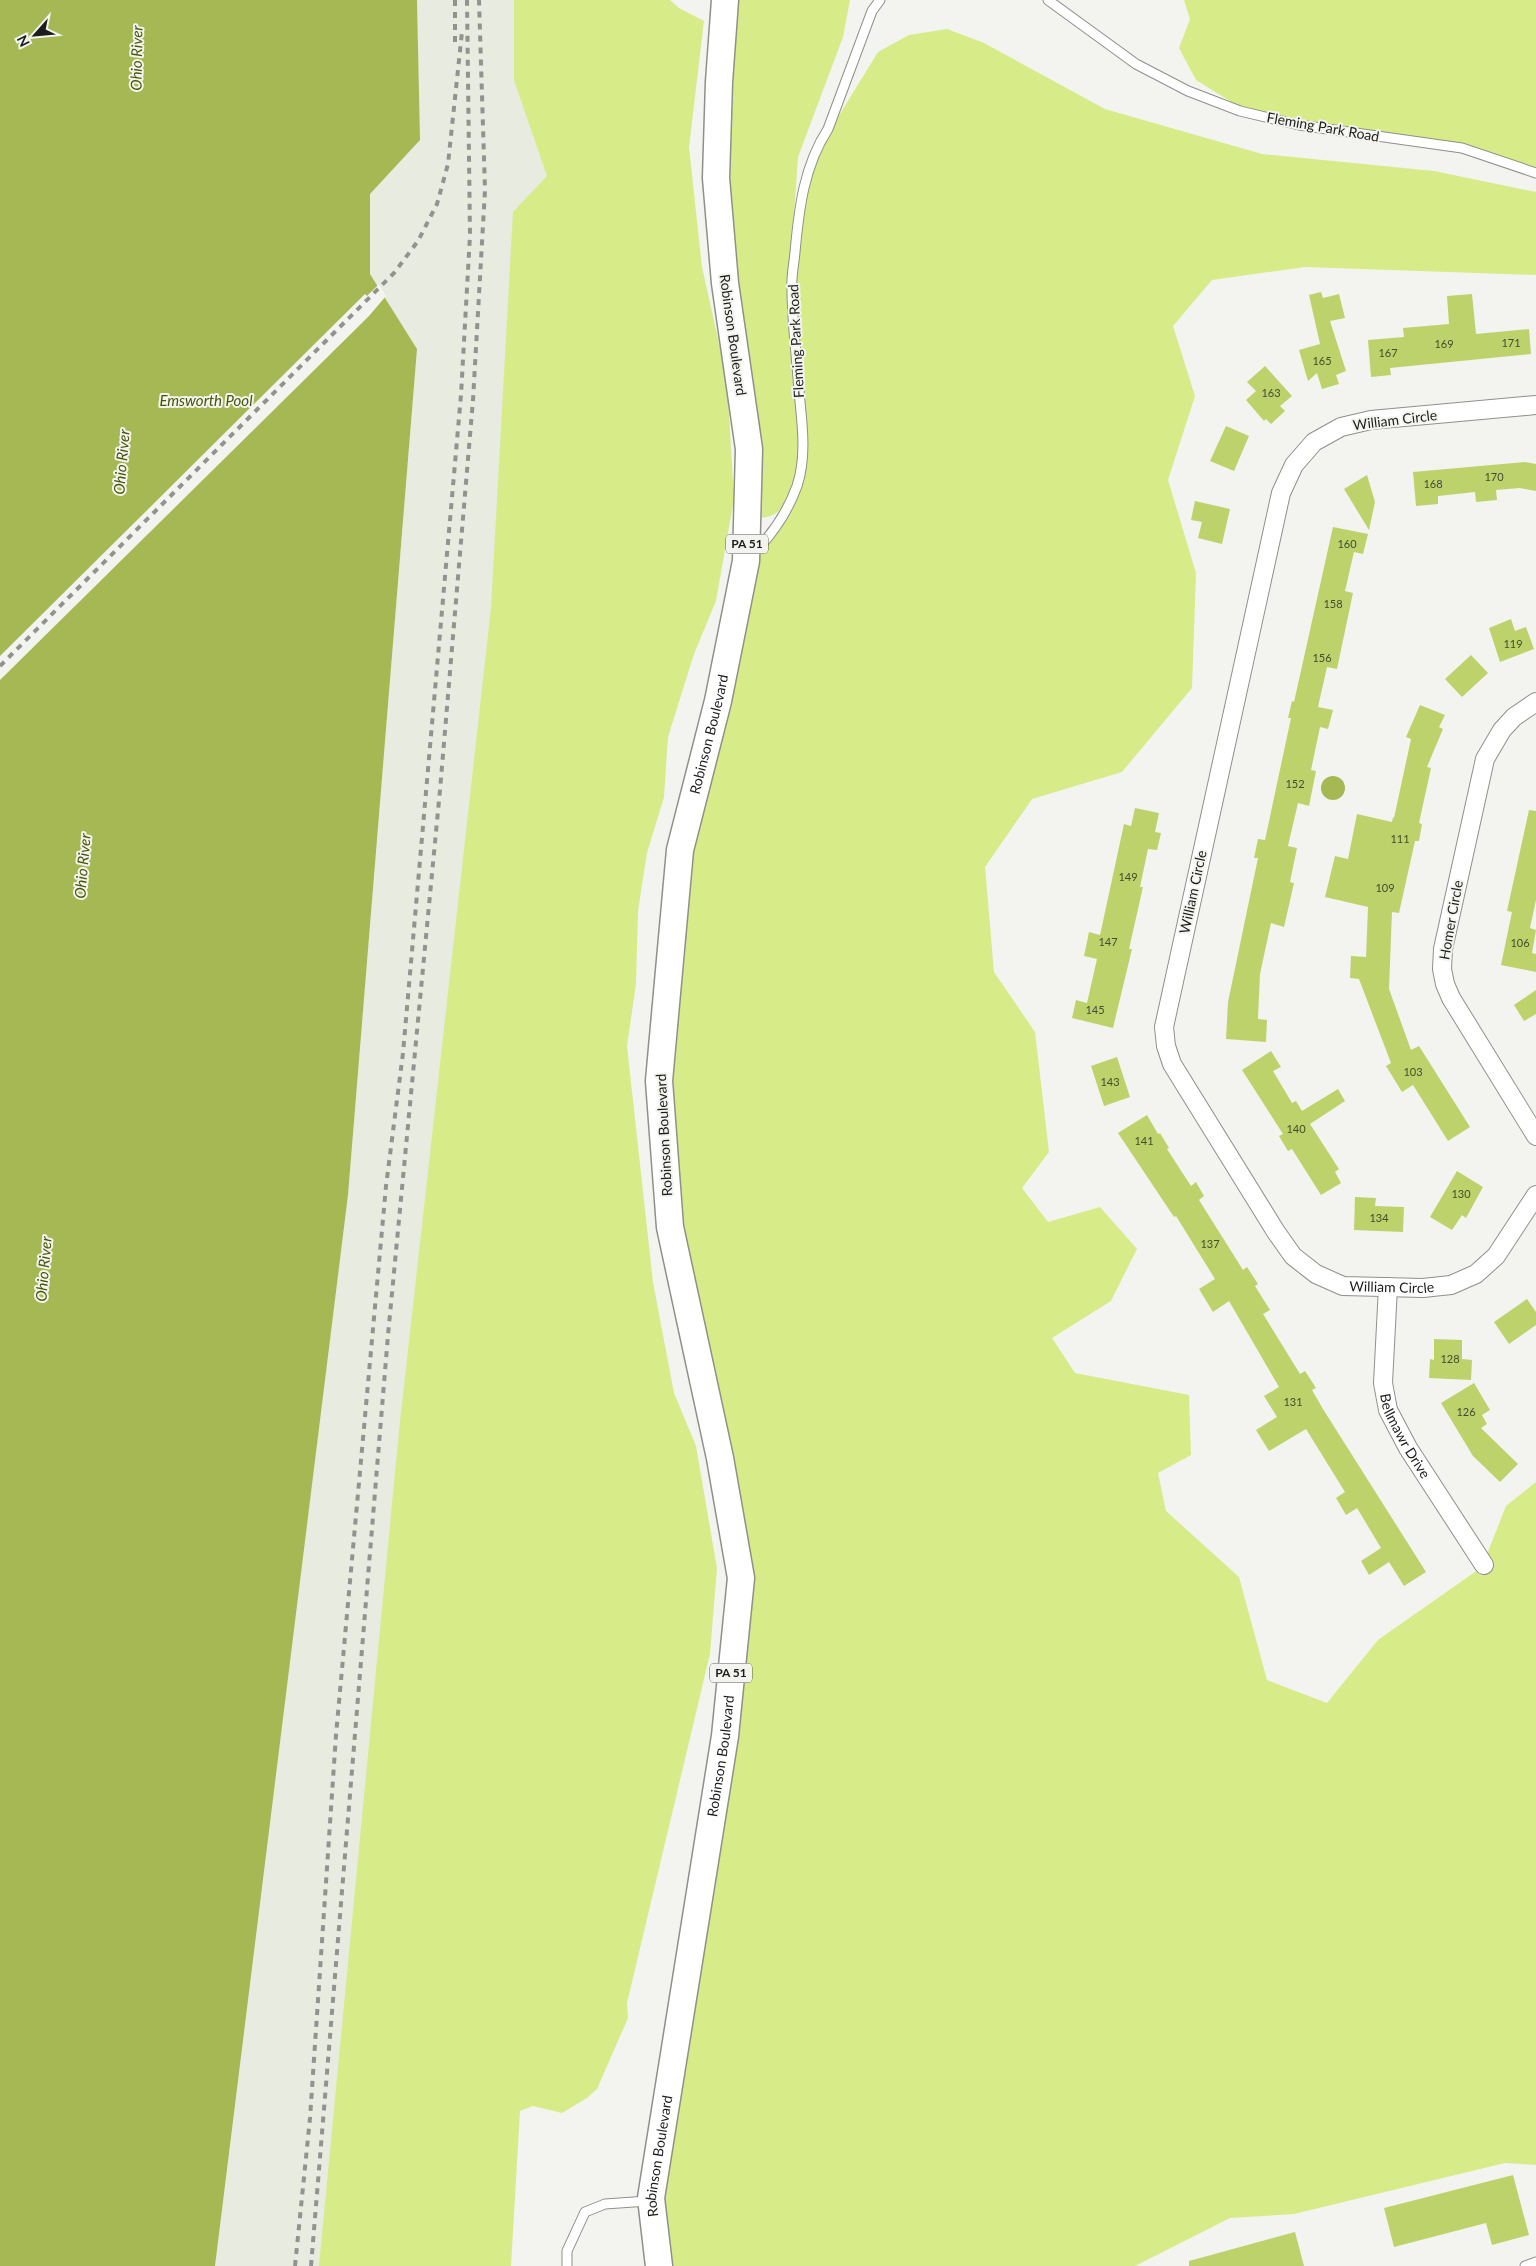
<svg xmlns="http://www.w3.org/2000/svg" width="1536" height="2266" viewBox="0 0 1536 2266" font-family="Lato,sans-serif">
  <rect width="100%" height="100%" fill="#f3f4ef"/>
  <!-- built -->
  <path fill="#e8ebdf" d="M417,0H559L566,588L399,2266H215L348,1195L417,349L370,274V194L420,140Z"/>
  <!-- green -->
  <g fill="#d7eb89">
    <path d="M514,0H670L679,8L704,21L689,147L702,267L727,379L734,499L716,601L694,654L668,737L664,797L647,853L638,911L636,984L627,1046L653,1282L674,1393L696,1446L717,1568L710,1654L627,2003L628,2018L597,2089L587,2098L562,2113L533,2106L520,2111L511,2266H319L399,1431L491,608L513,212L547,176L514,80Z"/>
    <path d="M729,0H850L843,37L798,157L789,287L800,462C795,486 789,517 759,518L750,509L721,83Z"/>
    <path d="M1184,0H1536V170L1463,145L1299,121L1238,106L1196,80L1179,48L1190,19Z"/>
    <path d="M947,29L984,43L1105,109L1262,154L1434,171L1536,192V275L1305,267L1212,280L1173,326L1195,396L1168,480L1196,573L1192,688L1122,772L1032,799L985,867L994,972L1035,1032L1049,1152L1022,1188L1048,1222L1100,1207L1137,1249L1111,1301L1052,1338L1075,1373L1189,1395L1191,1455L1158,1473L1166,1511L1239,1577L1267,1680L1327,1703L1378,1640L1482,1567L1506,1506L1536,1482V2165L1505,2163L1294,2214L1230,2218L1135,2266H664L657,2197L751,1583L676,1225L665,1081L686,852L749,561L768,542L804,461L794,287L801,220L819,148L878,52L909,35Z"/>
  </g>
  <!-- water -->
  <g fill="#a6b853">
    <path d="M0,0H417L420,140L370,194V274L417,349L348,1195L215,2266H0Z"/>
    <circle cx="1333" cy="788" r="12"/>
  </g>
  <!-- pier -->
  <path fill="#f3f4ef" d="M379,284L386,296L369,316L0,680V656L365,294L367,296Z"/>
  <!-- building -->
  <g fill="#bed26c">
    <path d="M1321,292L1323,298L1339,294L1345,318L1330,321L1346,371L1336,375L1339,384L1322,389L1317,373L1308,381L1299,350L1320,344L1309,295Z"/>
    <path d="M1472,294L1476,334L1529,329L1531,354L1390,368L1391,375L1371,377L1368,340L1404,337L1403,328L1449,324L1447,296Z"/>
    <path d="M1265,366L1292,396L1280,406L1285,411L1271,424L1266,419L1264,421L1246,400L1256,391L1247,382Z"/>
    <path d="M1226,426L1249,436L1234,471L1210,461Z"/>
    <path d="M1525,462L1536,464V491L1520,488L1496,490L1497,500L1476,502L1475,492L1438,496V504L1416,506L1413,472Z"/>
    <path d="M1367,475L1375,502L1369,530L1344,489Z"/>
    <path d="M1195,501L1230,509L1222,544L1198,538L1202,522L1191,520Z"/>
    <path d="M1333,527L1368,534L1363,554L1354,552L1345,591L1353,593L1337,669L1327,667L1318,707L1333,710L1328,729L1320,727L1311,770L1316,771L1309,806L1298,803L1288,846L1297,848L1290,882L1294,883L1284,927L1271,923L1260,974L1258,1019L1267,1020L1266,1042L1226,1039L1228,1002L1258,858H1254L1258,839L1265,840L1291,718H1288L1292,701L1294,702Z"/>
    <path d="M1511,619L1515,631L1526,627L1534,649L1500,662L1489,628Z"/>
    <path d="M1471,655L1488,673L1462,697L1445,679Z"/>
    <path d="M1420,705L1445,715L1439,727L1443,729L1427,767L1431,768L1419,823L1422,824L1419,841H1415L1399,913L1392,912L1389,989L1411,1050L1419,1046L1470,1127L1448,1141L1413,1085L1402,1092L1386,1066L1391,1063L1359,979L1350,978L1351,956L1366,957L1368,907L1325,897L1335,856L1348,859L1357,814L1392,822L1393,817L1394,818L1411,739L1406,737Z"/>
    <path d="M1135,808L1159,813L1155,832L1161,833L1157,850L1148,849L1140,887H1143L1129,949H1132L1113,1028L1072,1018L1076,1000L1087,1003L1097,959L1084,956L1089,932L1100,935L1124,824L1131,826Z"/>
    <path d="M1529,810L1536,811V900L1530,928L1536,930L1532,953L1536,954V972L1501,965L1512,912L1507,911Z"/>
    <path d="M1536,990V1014L1524,1021L1514,1005Z"/>
    <path d="M1271,1051L1281,1067L1273,1071L1292,1103L1296,1101L1302,1111L1338,1089L1345,1101L1310,1124L1339,1169L1335,1172L1341,1183L1321,1195L1292,1149L1288,1151L1279,1136L1283,1134L1242,1070Z"/>
    <path d="M1117,1057L1130,1097L1104,1106L1091,1066Z"/>
    <path d="M1147,1115L1158,1134L1160,1133L1169,1148L1167,1149L1191,1186L1196,1182L1204,1196L1199,1200L1243,1270L1247,1267L1258,1284L1255,1286L1270,1310L1263,1314L1300,1374L1305,1371L1316,1388L1312,1390L1323,1409L1426,1572L1404,1586L1389,1562L1369,1575L1361,1561L1381,1548L1357,1508L1346,1515L1336,1498L1345,1492L1306,1429L1269,1451L1256,1430L1277,1417L1264,1396L1279,1387L1229,1301L1213,1312L1199,1289L1215,1279L1176,1216L1174,1217L1118,1133Z"/>
    <path d="M1457,1171L1483,1187L1466,1218L1462,1215L1452,1230L1430,1217Z"/>
    <path d="M1355,1197L1376,1198L1375,1206L1404,1207L1403,1232L1354,1230Z"/>
    <path d="M1527,1299L1536,1312V1325L1509,1344L1494,1322Z"/>
    <path d="M1434,1339L1462,1340V1359L1472,1360L1471,1380L1429,1378L1430,1359L1434,1360Z"/>
    <path d="M1474,1383L1490,1410L1482,1415L1487,1424L1481,1428L1518,1464L1500,1482L1473,1456L1441,1403Z"/>
    <path d="M1513,2175L1529,2235L1492,2245L1486,2223L1394,2247L1384,2208Z"/>
    <path d="M1295,2232L1304,2266H1189V2261Z"/>
  </g>
  <g fill="none" stroke-linecap="round" stroke-linejoin="round">
    <defs>
      <g id="service">
        <path d="M1048,0L1136,64L1188,91L1240,111L1299,125L1462,148L1536,173"/>
        <path d="M752,555C771,536 788,511 797,486C807,456 802,422 799,392C797,358 792,323 792,289C791,277 794,264 795,252C799,208 804,166 828,129L872,11L880,0"/>
        <path d="M567,2266V2251L585,2212L605,2204L648,2201"/>
        <path d="M1525,2266L1536,2262"/>
      </g>
      <g id="minor">
        <path id="s1" d="M1536,405L1371,420L1341,427L1314,442L1294,465L1281,493L1164,1027L1166,1046L1172,1064L1276,1232L1293,1256L1316,1274L1343,1286L1423,1288L1451,1285L1476,1274L1496,1256L1536,1195"/>
        <path d="M1536,702L1514,717L1502,730L1485,759L1443,949L1442,969L1445,984L1451,998L1536,1136"/>
        <path id="s2" d="M1388,1287L1383,1383L1388,1410L1408,1448L1484,1565"/>
      </g>
      <g id="primary">
        <path id="s3" d="M659,2266L651,2198L725,1736L741,1578L720,1458L670,1227L659,1081L680,850L718,701L746,561L749,449L725,283L716,178L719,82L725,0"/>
      </g>
    </defs>
    <!-- service casing -->
    <use href="#service" stroke="#8f908b" stroke-width="11"/>
    <!-- minor casing -->
    <use href="#minor" stroke="#8f908b" stroke-width="20"/>
    <!-- primary casing -->
    <use href="#primary" stroke="#8f908b" stroke-width="29"/>
    <!-- service -->
    <use href="#service" stroke="#fff" stroke-width="9"/>
    <!-- minor -->
    <use href="#minor" stroke="#fff" stroke-width="18"/>
    <!-- primary -->
    <use href="#primary" stroke="#fff" stroke-width="26"/>
    <!-- rail -->
    <g stroke="#92938f" stroke-width="4" stroke-dasharray="6 6" stroke-linecap="butt">
      <path d="M455,0V42"/>
      <path d="M0,666L394,273L418,241L437,204L448,164L462,32"/>
      <path d="M295,2266L310,2118L336,1735L386,1186L403,1053L461,395L470,235L467,0"/>
      <path d="M311,2266L388,1335L440,790L473,400L485,190L479,0"/>
    </g>
  </g>
  <g text-anchor="middle" stroke-width="4" stroke-linejoin="round" paint-order="stroke">
    <!-- number labels -->
    <g font-size="11" fill="#454b30">
      <text x="1511" y="347">171</text>
      <text x="1444" y="348">169</text>
      <text x="1388" y="357">167</text>
      <text x="1322" y="365">165</text>
      <text x="1271" y="397">163</text>
      <text x="1494" y="481">170</text>
      <text x="1433" y="488">168</text>
      <text x="1347" y="548">160</text>
      <text x="1333" y="608">158</text>
      <text x="1513" y="648">119</text>
      <text x="1322" y="662">156</text>
      <text x="1295" y="788">152</text>
      <text x="1400" y="843">111</text>
      <text x="1128" y="881">149</text>
      <text x="1385" y="892">109</text>
      <text x="1108" y="946">147</text>
      <text x="1520" y="947">106</text>
      <text x="1095" y="1014">145</text>
      <text x="1413" y="1076">103</text>
      <text x="1110" y="1086">143</text>
      <text x="1296" y="1133">140</text>
      <text x="1144" y="1145">141</text>
      <text x="1461" y="1198">130</text>
      <text x="1379" y="1222">134</text>
      <text x="1210" y="1248">137</text>
      <text x="1450" y="1363">128</text>
      <text x="1293" y="1406">131</text>
      <text x="1466" y="1416">126</text>
    </g>
    <!-- shield labels -->
    <g fill="#f3f4ef" stroke="#5d5e5b" stroke-width="1">
      <rect x="726" y="534.5" width="42" height="19" rx="4"/>
      <rect x="710" y="1663.5" width="42" height="19" rx="4"/>
    </g>
    <g font-size="12" font-weight="bold" fill="#1d1e1c">
      <text x="747" y="548">PA 51</text>
      <text x="731" y="1677">PA 51</text>
    </g>
    <!-- street labels -->
    <g font-size="14" fill="#1d1e1c" stroke="#f3f4ef">
      <text transform="translate(1323 127) rotate(10)" y="5">Fleming Park Road</text>
      <text transform="translate(733 335) rotate(82)" y="5">Robinson Boulevard</text>
      <text transform="translate(796 341) rotate(-93)" y="5">Fleming Park Road</text>
      <text transform="translate(1395 420) rotate(-7)" y="5">William Circle</text>
      <text dy="5" stroke="none"><textPath href="#s3" startOffset="1551">Robinson Boulevard</textPath></text>
      <text transform="translate(1193 892) rotate(-78)" y="5">William Circle</text>
      <text transform="translate(1451 920) rotate(-80)" y="5">Homer Circle</text>
      <text transform="translate(664 1135) rotate(-93)" y="5">Robinson Boulevard</text>
      <text dy="5" stroke="none"><textPath href="#s1" startOffset="1208">William Circle</textPath></text>
      <text dy="5" stroke="none"><textPath href="#s2" startOffset="154">Bellmawr Drive</textPath></text>
      <text dy="5" stroke="none"><textPath href="#s3" startOffset="516">Robinson Boulevard</textPath></text>
      <text dy="5" stroke="none"><textPath href="#s3" startOffset="111">Robinson Boulevard</textPath></text>
    </g>
    <!-- water labels -->
    <g font-size="15" font-style="italic" fill="#485304" stroke="#f3f4ef">
      <text transform="translate(137 58) rotate(-89)" y="5">Ohio River</text>
      <text x="206" y="406">Emsworth Pool</text>
      <text transform="translate(122 462) rotate(-85)" y="5">Ohio River</text>
      <text transform="translate(83 866) rotate(-85)" y="5">Ohio River</text>
      <text transform="translate(44 1269) rotate(-85)" y="5">Ohio River</text>
    </g>
  </g>
  <!-- north arrow -->
  <g transform="translate(35 35) rotate(243)" stroke="#f3f4ef" stroke-width="4" paint-order="stroke">
  <path d="M0-4L9 19L0 12L-9 19Z" fill="#1d1e1c"/>
  <text y="-8" font-size="14" font-weight="bold" text-anchor="middle" fill="#1d1e1c">N</text>
  </g>
</svg>
